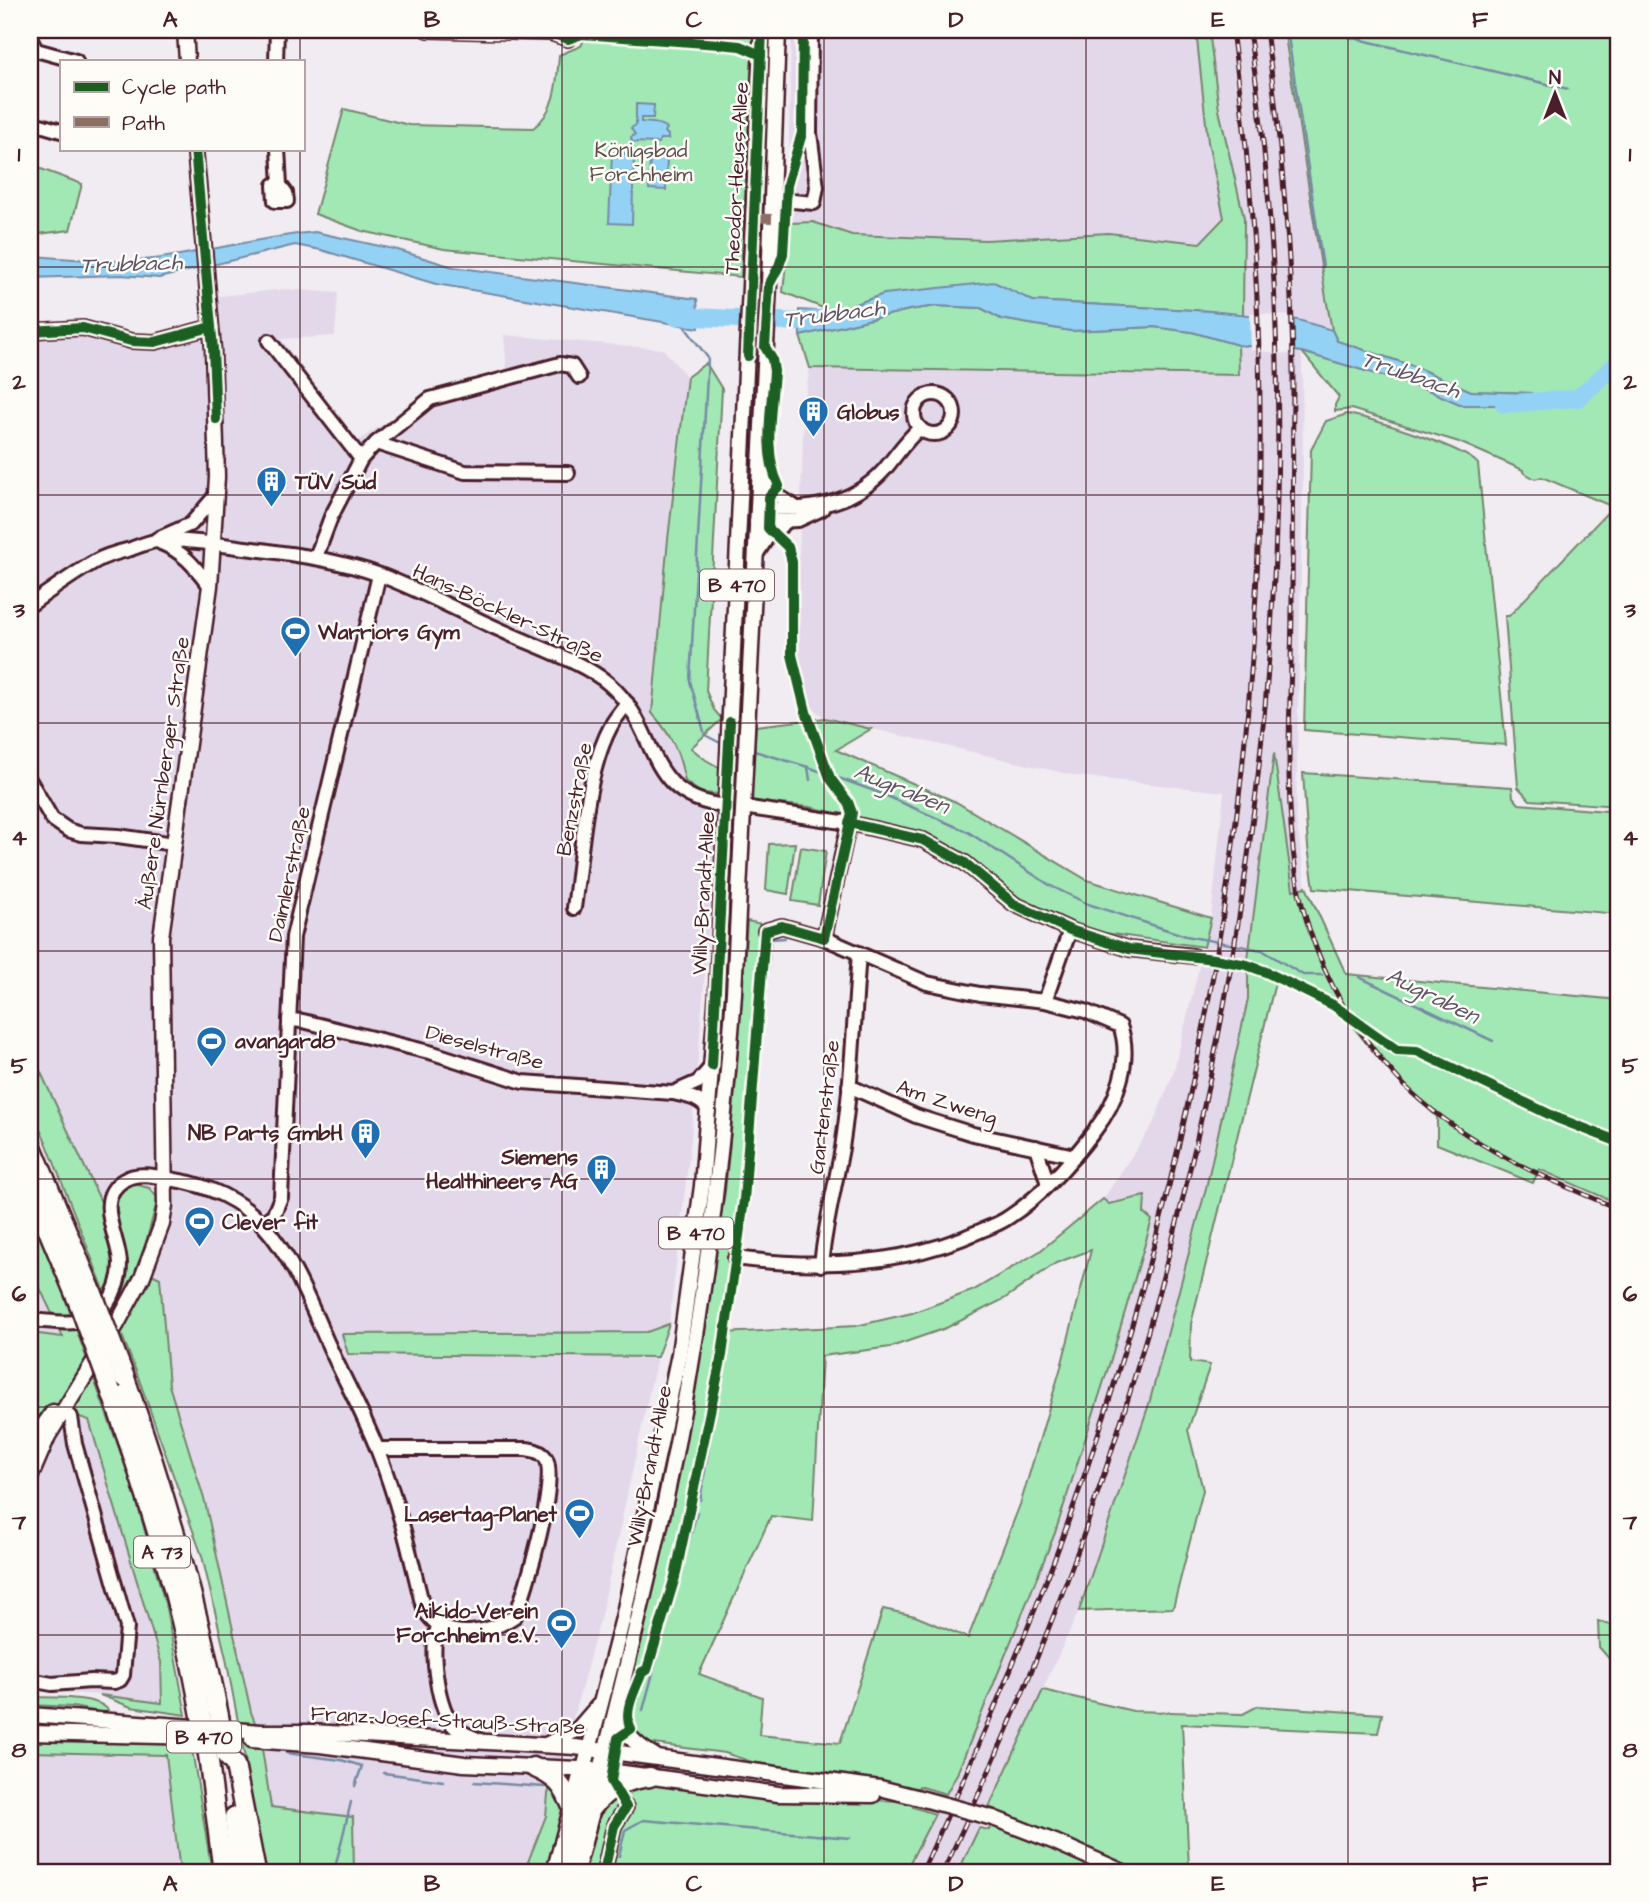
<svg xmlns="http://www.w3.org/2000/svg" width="1649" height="1902" viewBox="0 0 1649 1902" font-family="'Architects Daughter',sans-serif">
  <rect width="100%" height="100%" fill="#f1ecf1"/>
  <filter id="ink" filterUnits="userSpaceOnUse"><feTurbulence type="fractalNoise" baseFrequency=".0143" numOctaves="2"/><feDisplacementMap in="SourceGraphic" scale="14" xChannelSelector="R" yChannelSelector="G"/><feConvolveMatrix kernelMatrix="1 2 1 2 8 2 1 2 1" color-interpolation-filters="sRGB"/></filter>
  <g filter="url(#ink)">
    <!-- built -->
    <g fill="#e3d8ea">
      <path d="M791,30H1196L1208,142L1224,218L1200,243L1108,233L986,240L852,235L813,222L790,223L789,130Z"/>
      <path d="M1209,30H1284L1332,330L1298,320L1243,316L1244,218L1219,110Z"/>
      <path d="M207,281L220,296L285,289L338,293L335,336L281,339L357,441L430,394L507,373L504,335L663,349L687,377L668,539L652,713L670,734L680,756L685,781L720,794L691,1140L669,1324L647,1332L343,1334L441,1355L657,1357L600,1620L563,1755L548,1794L546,1816L524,1872H354L353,1817L271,1808L260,1736L251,1712L205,1502L169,1385L160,1278L139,1268L101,1202L30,1049V338L84,333L140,350L211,329Z"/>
      <path d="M1238,345L1302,352L1303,470L1296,815L1306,887L1293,890L1274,756L1248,959V999L1206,1188L1149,1404L1079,1611L958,1872H905L957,1774L1055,1533L1109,1204L1103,1199L1153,1124L1173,1074L1211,918L1224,792L1076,776L825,718L808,704L796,648L804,405L810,368L1239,375Z"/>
      <path d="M30,1267L63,1338L30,1333Z"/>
      <path d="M68,1413L89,1420L161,1662L162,1703L100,1695L30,1691V1491Z"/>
      <path d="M30,1752L166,1755L180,1872H30Z"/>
    </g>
    <!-- green -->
    <g fill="#a2e8b4" stroke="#768470" stroke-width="2" fill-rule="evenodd">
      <path d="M589,30H753L741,277L444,249L362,231L315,214L344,109L409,125L533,128C556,112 557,80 559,55L581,46Z"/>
      <path d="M1196,30H1209L1219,110L1244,218L1243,316L1210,311L1033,301L1014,293L884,294L833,312L783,292L790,223L813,222L852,235L986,240L1108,233L1200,243L1224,218L1208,142Z"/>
      <path d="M1284,30H1619V498L1611,506L1542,477L1535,479L1523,472V470L1459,442L1351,409L1335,411V405L1339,397L1302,352L1426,389L1462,405L1531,393L1471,391L1413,366L1337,341L1332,330L1326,298Z"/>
      <path d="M30,165L82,184L70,230L30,235Z"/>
      <path d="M936,306L981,308L1001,319L1071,331L1154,327L1192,332L1238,345L1239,375L810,368L800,336L909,310Z"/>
      <path d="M706,363L722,389L706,691L714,710L722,719L691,748L706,760L724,770L720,794L701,793L685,781C679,751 672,736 652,713L668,539L687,377Z"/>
      <path d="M1347,414C1370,418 1466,448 1478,464L1506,745L1304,730L1311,450L1326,421Z"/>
      <path d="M1619,500V806L1530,800L1518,787L1505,616H1509Z"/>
      <path d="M825,718L871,729L836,750L956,802L1087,880L1211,918L1204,947L1069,928L1004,890L922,834L810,807L751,801L756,726Z"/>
      <path d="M1274,753L1293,890L1306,887L1346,974L1619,1000V1204L1539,1169L1533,1183L1437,1144V1117L1391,1073L1340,1011L1275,983L1191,1324L1190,1362L1210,1365L1188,1430L1203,1490L1173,1608L1079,1611L1149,1404L1206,1188L1248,999V959ZM1516,1095L1556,1115L1595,1130C1571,1134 1535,1110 1514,1099Z"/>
      <path d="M1303,773L1512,787L1513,797L1519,804L1619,812V914L1314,888L1308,847Z"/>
      <path d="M795,843L788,894L766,890L769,844Z"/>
      <path d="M801,847L826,851L818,905L792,901Z"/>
      <path d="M747,921L762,924L742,1193L722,1333L856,1326L912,1313L974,1290L1040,1251L1103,1199L1109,1204L1145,1196L1144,1213L1152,1220L1111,1359L1055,1533L957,1774L946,1794L919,1786L917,1792L856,1776L752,1762L725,1753L646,1743C632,1736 624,1718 625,1704L660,1557L725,1192L735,1091ZM1091,1250L1061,1367L1021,1502L968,1638L915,1616L883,1609L840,1743L759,1735L762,1697L699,1674L771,1516L813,1521L822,1356L891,1347L946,1328L1004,1299L1056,1263Z"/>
      <path d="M30,1049L101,1202L134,1184L149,1188L158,1198L139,1268L160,1278L169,1385L205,1502L251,1712L260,1736L271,1807L353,1817L354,1872H254L248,1774L226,1658L202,1556L136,1371L46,1142L30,1107Z"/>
      <path d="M30,1214L61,1287L132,1485L165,1603L186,1715L131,1707L100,1695L162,1703L161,1662L89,1420L46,1406L30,1429V1333L63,1337L30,1267Z"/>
      <path d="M669,1324L657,1357L348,1354L342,1334L647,1332Z"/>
      <path d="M1598,1621L1619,1628V1674L1618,1669L1599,1647Z"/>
      <path d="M1043,1690L1133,1711L1243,1714L1258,1706L1382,1714L1378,1733L1182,1724L1189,1868L1195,1872H958L979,1828L989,1830L996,1810L989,1807Z"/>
      <path d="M30,1697C48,1698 98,1695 108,1710L105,1713L73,1707L30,1705Z"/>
      <path d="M30,1738L191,1743L212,1872H180L166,1755L30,1752Z"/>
      <path d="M640,1782L852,1800L914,1801L913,1807L935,1814L905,1872H524L546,1816L548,1794L551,1784L604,1802Z"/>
    </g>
    <!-- water -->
    <g fill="#94d2f5" stroke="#768aa4" stroke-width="2">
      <path d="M636,104L654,105L653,118H641V122C651,123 658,122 667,128L665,132L668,135V139H660L658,143L632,142L631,137L635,135L631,128L636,125Z"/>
      <path d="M612,153L634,154L632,224L609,223Z"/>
      <path d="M650,155L667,156L666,190L649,189Z"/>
      <path d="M315,232L398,250L453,267L697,299L699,328L436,284L321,250L295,245L159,278L121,275L30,278V256C71,258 114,264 154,259C208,252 260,237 315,232Z"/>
      <path d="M994,282L1033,301L1210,311L1298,320L1332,330L1337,341L1413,366L1471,391L1531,393L1525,405H1462L1426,389L1302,352L1238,345L1192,332L1154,327L1071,331L1001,319L981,308L936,306L909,310L800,336L799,310L833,312L884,294Z"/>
    </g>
    <!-- pier -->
    <path fill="#f1ecf1" d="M1250,313L1294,316L1295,355L1251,350Z"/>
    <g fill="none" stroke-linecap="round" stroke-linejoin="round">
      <!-- stream -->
      <g stroke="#768aa4" stroke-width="2.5">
        <path d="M1287,30L1323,267"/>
        <path d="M1320,30L1568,89"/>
        <path d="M1467,30V34"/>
        <path d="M1376,31V30"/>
        <path d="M682,323L708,358L690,681L705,735L724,745"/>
        <path d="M751,750L808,767L880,793L968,832L1051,886L1088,904L1186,936L1262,950L1303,975H1322"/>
        <path d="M808,767L810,780"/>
        <path d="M1359,977L1493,1041"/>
        <path d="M742,1250L771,939L785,938"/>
        <path d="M727,1338L739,1272"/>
        <path d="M720,1386L723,1370"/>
        <path d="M700,1500L718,1395"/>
        <path d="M643,1710L697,1512"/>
        <path d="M286,1753L341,1760L362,1766L355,1786"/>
        <path d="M384,1773L443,1781"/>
        <path d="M474,1782L545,1787"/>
        <path d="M619,1856L625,1830L643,1820L850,1838"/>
        <path d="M334,1872L351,1802"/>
      </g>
      <!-- river -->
      <g stroke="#94d2f5" stroke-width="18">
        <path d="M675,316L799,322L822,319"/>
        <path d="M1504,404L1578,398L1619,362"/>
      </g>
      <defs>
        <g id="minor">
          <path d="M30,30L31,40L36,50L76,61"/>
          <path d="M427,30L551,33L568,39"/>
          <path d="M276,61L277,30"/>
          <path d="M30,122L61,131"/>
          <path d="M278,149L280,185L286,193L287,201H275L274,185H280"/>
          <path d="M772,199L814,203L817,187L810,133L811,30"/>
          <path d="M30,331L83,328L131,341L155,342L211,327"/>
          <path d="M269,341L361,459L331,517L316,557"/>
          <circle cx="934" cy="414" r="20"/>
          <path d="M376,443L465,472L568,473"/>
          <path d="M361,459L376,443L430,399L560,364L572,366L579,377"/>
          <path d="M760,470L773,493L794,506"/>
          <path d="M757,508C804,511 851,507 884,470C896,456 905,441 920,428"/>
          <path d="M756,522L798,520L822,509"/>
          <path d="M157,539L191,524L216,495"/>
          <path d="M161,543C184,552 195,567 210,586"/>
          <path d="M756,555L767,538L786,522"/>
          <path d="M30,605C51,590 73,574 96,561C106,555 119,552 131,549C139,546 148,542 156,541C185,539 217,544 245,548C291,554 336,559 380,575C423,591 463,614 505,632C535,646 585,663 609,684C661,729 642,797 726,806"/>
          <path d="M30,781L52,819L68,830L81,834L118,836L174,844"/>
          <path d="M743,807L849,823L923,840L965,863L1014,904L1070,930L1129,949L1193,956"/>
          <path d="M574,908C582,853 585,774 611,726C615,718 622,711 627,703"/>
          <path d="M765,931L782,926L824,938L927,983L980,994L1045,1001L1070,930"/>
          <path d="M824,938L849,823"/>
          <path d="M289,1020L303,1021L433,1053L523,1082L673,1093C687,1096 701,1098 709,1111"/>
          <path d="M849,1086L916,1116L973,1134L1075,1156"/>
          <path d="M673,1093L698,1082L712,1066"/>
          <path d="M1036,1147L1048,1184"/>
          <path d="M262,1224L274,1214L281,1197L293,937L379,575"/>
          <path d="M735,1258C818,1269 903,1266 980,1231C990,1227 1001,1223 1009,1217C1043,1195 1071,1162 1095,1130C1116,1103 1133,1060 1120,1026L1085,1011L1045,1001"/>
          <path d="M821,1265C825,1225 835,1187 842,1148C852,1083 854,1018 859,953"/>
          <path d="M30,1320C49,1321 69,1325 88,1320C96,1318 103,1310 107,1304C116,1291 120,1279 120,1264C120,1238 92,1199 124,1180C138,1171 159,1177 175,1180C207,1185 241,1200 263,1225C294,1259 310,1304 329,1346C345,1381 364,1415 378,1451C397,1499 409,1549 421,1599C423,1603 424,1610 427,1614C448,1642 491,1633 515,1616C526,1593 560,1475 545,1457C540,1451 533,1450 526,1449H378"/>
          <path d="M439,1624C429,1648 437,1701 451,1723C457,1732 470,1736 480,1740"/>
          <path d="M30,1680L52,1684L91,1681L114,1682L120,1680L123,1675L127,1627L75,1444L71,1417"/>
          <path d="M604,1872L614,1826L626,1807"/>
        </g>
        <g id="major">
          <path d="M185,30L187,61"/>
          <path d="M30,1445L53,1412"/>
          <path d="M30,1478L48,1436L117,1324L142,1278L162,1224L165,1205L161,937L210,586L217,477L213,349L195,149"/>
          <path d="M620,1708C622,1733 634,1744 655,1756"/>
          <path d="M30,1715L261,1732H311L575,1747L880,1788L916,1797"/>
          <path d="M30,1733L201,1737"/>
          <path d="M252,1740L320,1745L464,1764L601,1770L778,1794L873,1795"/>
          <path d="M548,1744L578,1729L598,1706"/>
          <path d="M584,1769L623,1618L679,1354L702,1186L717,991L762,30"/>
          <path d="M601,1770C622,1684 644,1599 663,1512C700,1342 722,1168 734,993L769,285L778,30"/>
          <path d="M993,1818L1055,1842L1123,1872"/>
        </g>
        <g id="highway">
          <path d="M30,1142L93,1294"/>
          <path d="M30,1187L79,1304"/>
          <path d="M125,1378C164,1489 197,1601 219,1716"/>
          <path d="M111,1391C148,1497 182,1605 201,1716"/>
          <path d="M208,1754L223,1872"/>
          <path d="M226,1755L235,1765L256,1872"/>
          <path d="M533,1767C558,1778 563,1785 573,1809"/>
          <path d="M592,1808C608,1788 625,1780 650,1777"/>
          <path d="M234,1817L240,1872"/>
          <path d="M556,1872L584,1769"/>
          <path d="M574,1872L601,1770"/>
        </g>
      </defs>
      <!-- minor casing -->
      <use href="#minor" stroke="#4a1f2b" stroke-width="18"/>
      <!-- major casing -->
      <use href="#major" stroke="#4a1f2b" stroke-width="19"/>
      <!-- highway casing -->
      <use href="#highway" stroke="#4a1f2b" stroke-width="23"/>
      <!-- minor -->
      <use href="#minor" stroke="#fdfcf7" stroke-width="12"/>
      <!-- major -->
      <use href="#major" stroke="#fdfcf7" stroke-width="14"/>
      <!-- highway -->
      <use href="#highway" stroke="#fdfcf7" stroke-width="18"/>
      <defs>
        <g id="rail">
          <path d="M1266,30C1281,142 1292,257 1293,371C1293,447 1293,523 1292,599C1292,690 1283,784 1296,874C1302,920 1326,980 1351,1018C1368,1043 1388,1070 1410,1091C1469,1146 1546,1179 1619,1209"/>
          <path d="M922,1872C972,1763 1020,1652 1062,1539C1237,1059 1303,537 1232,30"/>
          <path d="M943,1872C994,1763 1042,1652 1082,1539C1249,1063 1323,531 1249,30"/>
        </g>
      </defs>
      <!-- rail casing -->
      <use href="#rail" stroke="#4a1f2b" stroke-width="5"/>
      <!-- rail -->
      <use href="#rail" stroke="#fdfcf7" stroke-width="2.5" stroke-dasharray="8" stroke-linecap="butt"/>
      <defs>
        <path id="major-bridge" d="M916,1797L993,1818"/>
        <g id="highway-bridge">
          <path d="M93,1294L125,1378"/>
          <path d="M79,1304L111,1391"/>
          <path d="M201,1716L208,1754"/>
          <path d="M219,1716L226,1755"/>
        </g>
      </defs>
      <!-- major-bridge casing -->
      <use href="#major-bridge" stroke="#4a1f2b" stroke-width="19" stroke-linecap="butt"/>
      <!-- highway-bridge casing -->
      <use href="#highway-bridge" stroke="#4a1f2b" stroke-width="23" stroke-linecap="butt"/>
      <!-- major-bridge -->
      <use href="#major-bridge" stroke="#fdfcf7" stroke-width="14"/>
      <!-- highway-bridge -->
      <use href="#highway-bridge" stroke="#fdfcf7" stroke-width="18"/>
      <!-- quiet -->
      <path stroke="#8d6e63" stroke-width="9" stroke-dasharray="18 9" stroke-linecap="butt" d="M754,218L786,219"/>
      <defs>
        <g id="cycleway">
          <path d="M427,30L551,33L568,39L582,34L719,44L740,46L761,55"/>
          <path d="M195,149L213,349L216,419"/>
          <path d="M30,331L83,328L131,341L155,342L211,327"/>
          <path d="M748,356L762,30"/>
          <path d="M849,823L923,840L965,863L1014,904L1070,930L1129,949L1214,959L1247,965L1266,972L1333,1005L1397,1050L1417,1051L1557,1118L1619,1142"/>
          <path d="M712,1066L730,722"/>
          <path d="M604,1872L614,1826L626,1807L611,1781L618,1738L631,1729C622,1711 636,1689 642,1672L647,1670L675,1577L722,1355L744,1200L765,931L782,926L824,938L852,813L848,802L830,778L806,712L792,655V562L788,547L768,528L769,497L779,486C762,452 772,408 774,371L772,359L765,347L769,285L779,266L783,254L787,185L802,133L803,30"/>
        </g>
      </defs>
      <!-- cycleway casing -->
      <use href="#cycleway" stroke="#fdfcf7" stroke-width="15"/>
      <!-- cycleway -->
      <use href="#cycleway" stroke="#1b5e20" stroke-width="10"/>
    </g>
  </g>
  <!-- grid -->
  <path fill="none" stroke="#4a1f2b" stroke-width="2" stroke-opacity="0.55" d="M300,30V61M562,30V1872M824,30V1872M1086,30V1872M1348,30V1872M300,149V1872M30,267H1619M30,495H1619M30,723H1619M30,951H1619M30,1179H1619M30,1407H1619M30,1635H1619"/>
  <!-- icons -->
  <defs>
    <symbol id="building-pin" viewBox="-11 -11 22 30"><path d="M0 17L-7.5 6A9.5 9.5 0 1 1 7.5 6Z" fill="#1f6fb2" stroke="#fdfcf7"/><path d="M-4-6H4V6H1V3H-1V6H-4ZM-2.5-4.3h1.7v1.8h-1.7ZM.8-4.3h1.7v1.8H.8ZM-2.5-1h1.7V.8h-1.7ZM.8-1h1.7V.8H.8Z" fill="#fff"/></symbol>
    <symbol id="stadium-pin" viewBox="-11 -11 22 30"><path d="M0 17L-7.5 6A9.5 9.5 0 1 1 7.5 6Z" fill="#1f6fb2" stroke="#fdfcf7"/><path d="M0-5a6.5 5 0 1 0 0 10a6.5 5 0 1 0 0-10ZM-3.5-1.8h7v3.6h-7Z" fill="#fff"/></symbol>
  </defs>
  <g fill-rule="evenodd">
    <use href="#building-pin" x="796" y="394" width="35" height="47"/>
    <use href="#building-pin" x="254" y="464" width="35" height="47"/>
    <use href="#stadium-pin" x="278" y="614" width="35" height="47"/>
    <use href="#stadium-pin" x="194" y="1024" width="35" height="47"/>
    <use href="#building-pin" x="348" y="1116" width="35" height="47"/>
    <use href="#building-pin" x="584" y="1152" width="35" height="47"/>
    <use href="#stadium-pin" x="182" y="1204" width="35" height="47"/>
    <use href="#stadium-pin" x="562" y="1496" width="35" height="47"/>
    <use href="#stadium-pin" x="544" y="1606" width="35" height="47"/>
  </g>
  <g text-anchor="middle" stroke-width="5" stroke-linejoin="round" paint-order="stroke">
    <!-- shield labels -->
    <g fill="#fdfcf7" stroke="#806168" stroke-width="2">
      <rect x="700" y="569.5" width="74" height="31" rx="5"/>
      <rect x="659" y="1217.5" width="74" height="31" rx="5"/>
      <rect x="134" y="1536.5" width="56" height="31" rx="5"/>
      <rect x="167" y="1721.5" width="74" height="31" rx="5"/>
    </g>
    <g font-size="19" font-weight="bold" fill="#4a1f2b">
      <text x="737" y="592">B 470</text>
      <text x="696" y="1240">B 470</text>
      <text x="162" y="1559">A 73</text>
      <text x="204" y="1744">B 470</text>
    </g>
    <!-- park labels -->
    <g font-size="21" fill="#60514d" stroke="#fdfcf7">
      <text x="641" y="157">Königsbad<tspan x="641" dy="24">Forchheim</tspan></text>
    </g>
    <!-- street labels -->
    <g font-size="21" fill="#4a1f2b" stroke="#fdfcf7">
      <text transform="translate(736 178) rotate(-87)" y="7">Theodor-Heuss-Allee</text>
      <text transform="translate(508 613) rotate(25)" y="7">Hans-Böckler-Straße</text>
      <text transform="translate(163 773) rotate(-82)" y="7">Äußere Nürnberger Straße</text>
      <text transform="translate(574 799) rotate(-79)" y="7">Benzstraße</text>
      <text transform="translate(289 874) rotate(-78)" y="7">Daimlerstraße</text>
      <text transform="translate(703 893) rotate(-87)" y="7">Willy-Brandt-Allee</text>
      <text transform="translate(485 1047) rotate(15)" y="7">Dieselstraße</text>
      <text transform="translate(947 1102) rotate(18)" y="7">Am Zweng</text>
      <text transform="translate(824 1107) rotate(-83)" y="7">Gartenstraße</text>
      <text transform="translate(649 1466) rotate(-79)" y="7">Willy-Brandt-Allee</text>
      <text transform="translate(448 1720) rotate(3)" y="7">Franz-Josef-Strauß-Straße</text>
    </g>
    <!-- poi labels -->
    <g font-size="21" font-weight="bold" fill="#4a1f2b" stroke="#fdfcf7" text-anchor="start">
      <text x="837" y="419">Globus</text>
      <text x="295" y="489">TÜV Süd</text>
      <text x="318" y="639">Warriors Gym</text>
      <text x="235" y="1048">avangard8</text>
      <text x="343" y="1140" text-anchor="end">NB Parts GmbH</text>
      <text x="578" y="1164" text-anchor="end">Siemens<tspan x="578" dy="24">Healthineers AG</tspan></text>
      <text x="222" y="1229">Clever fit</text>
      <text x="557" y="1521" text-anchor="end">Lasertag-Planet</text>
      <text x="538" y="1618" text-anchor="end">Aikido-Verein<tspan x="538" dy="24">Forchheim e.V.</tspan></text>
    </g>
    <!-- water labels -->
    <g font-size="23" font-style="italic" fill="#605568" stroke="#fdfcf7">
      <text transform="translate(131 263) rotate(-2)" y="8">Trubbach</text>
      <text transform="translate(834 313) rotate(-7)" y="8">Trubbach</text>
      <text transform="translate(1411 374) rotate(19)" y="8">Trubbach</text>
      <text transform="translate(902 788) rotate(22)" y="8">Augraben</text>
      <text transform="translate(1433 995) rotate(26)" y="8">Augraben</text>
    </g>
  </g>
  <!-- margin -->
  <rect width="1649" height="1902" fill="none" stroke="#fdfcf7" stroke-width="77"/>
  <!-- legend -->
  <rect x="60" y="60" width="245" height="91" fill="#fdfcf7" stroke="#b5a4a5" stroke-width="2"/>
  <rect x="74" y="82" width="35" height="10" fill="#1b5e20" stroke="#b5a4a5" stroke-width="2"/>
  <text x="122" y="94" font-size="21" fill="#4a1f2b">Cycle path</text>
  <rect x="74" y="117" width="35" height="10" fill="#8d6e63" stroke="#b5a4a5" stroke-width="2"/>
  <text x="122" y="130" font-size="21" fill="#4a1f2b">Path</text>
  <!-- north arrow -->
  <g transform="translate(1555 94)" stroke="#fdfcf7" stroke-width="5" paint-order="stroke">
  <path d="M0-5L12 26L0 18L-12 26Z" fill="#4a1f2b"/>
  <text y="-10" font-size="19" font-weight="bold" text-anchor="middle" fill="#4a1f2b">N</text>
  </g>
  <rect x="38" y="38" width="1572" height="1826" fill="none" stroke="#4a1f2b" stroke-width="2.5"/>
  <g font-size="23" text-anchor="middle" font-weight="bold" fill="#4a1f2b">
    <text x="170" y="27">A</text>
    <text x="432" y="27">B</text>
    <text x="694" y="27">C</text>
    <text x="956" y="27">D</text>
    <text x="1218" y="27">E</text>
    <text x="1480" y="27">F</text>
    <text x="19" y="161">1</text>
    <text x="1630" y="161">1</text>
    <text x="19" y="389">2</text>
    <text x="1630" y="389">2</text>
    <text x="19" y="617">3</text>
    <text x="1630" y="617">3</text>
    <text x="19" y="845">4</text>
    <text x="1630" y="845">4</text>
    <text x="19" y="1073">5</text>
    <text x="1630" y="1073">5</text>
    <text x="19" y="1301">6</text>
    <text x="1630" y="1301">6</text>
    <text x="19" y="1529">7</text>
    <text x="1630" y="1529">7</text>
    <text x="19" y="1757">8</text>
    <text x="1630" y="1757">8</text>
    <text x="170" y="1891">A</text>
    <text x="432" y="1891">B</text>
    <text x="694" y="1891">C</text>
    <text x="956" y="1891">D</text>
    <text x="1218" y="1891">E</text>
    <text x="1480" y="1891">F</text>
  </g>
</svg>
